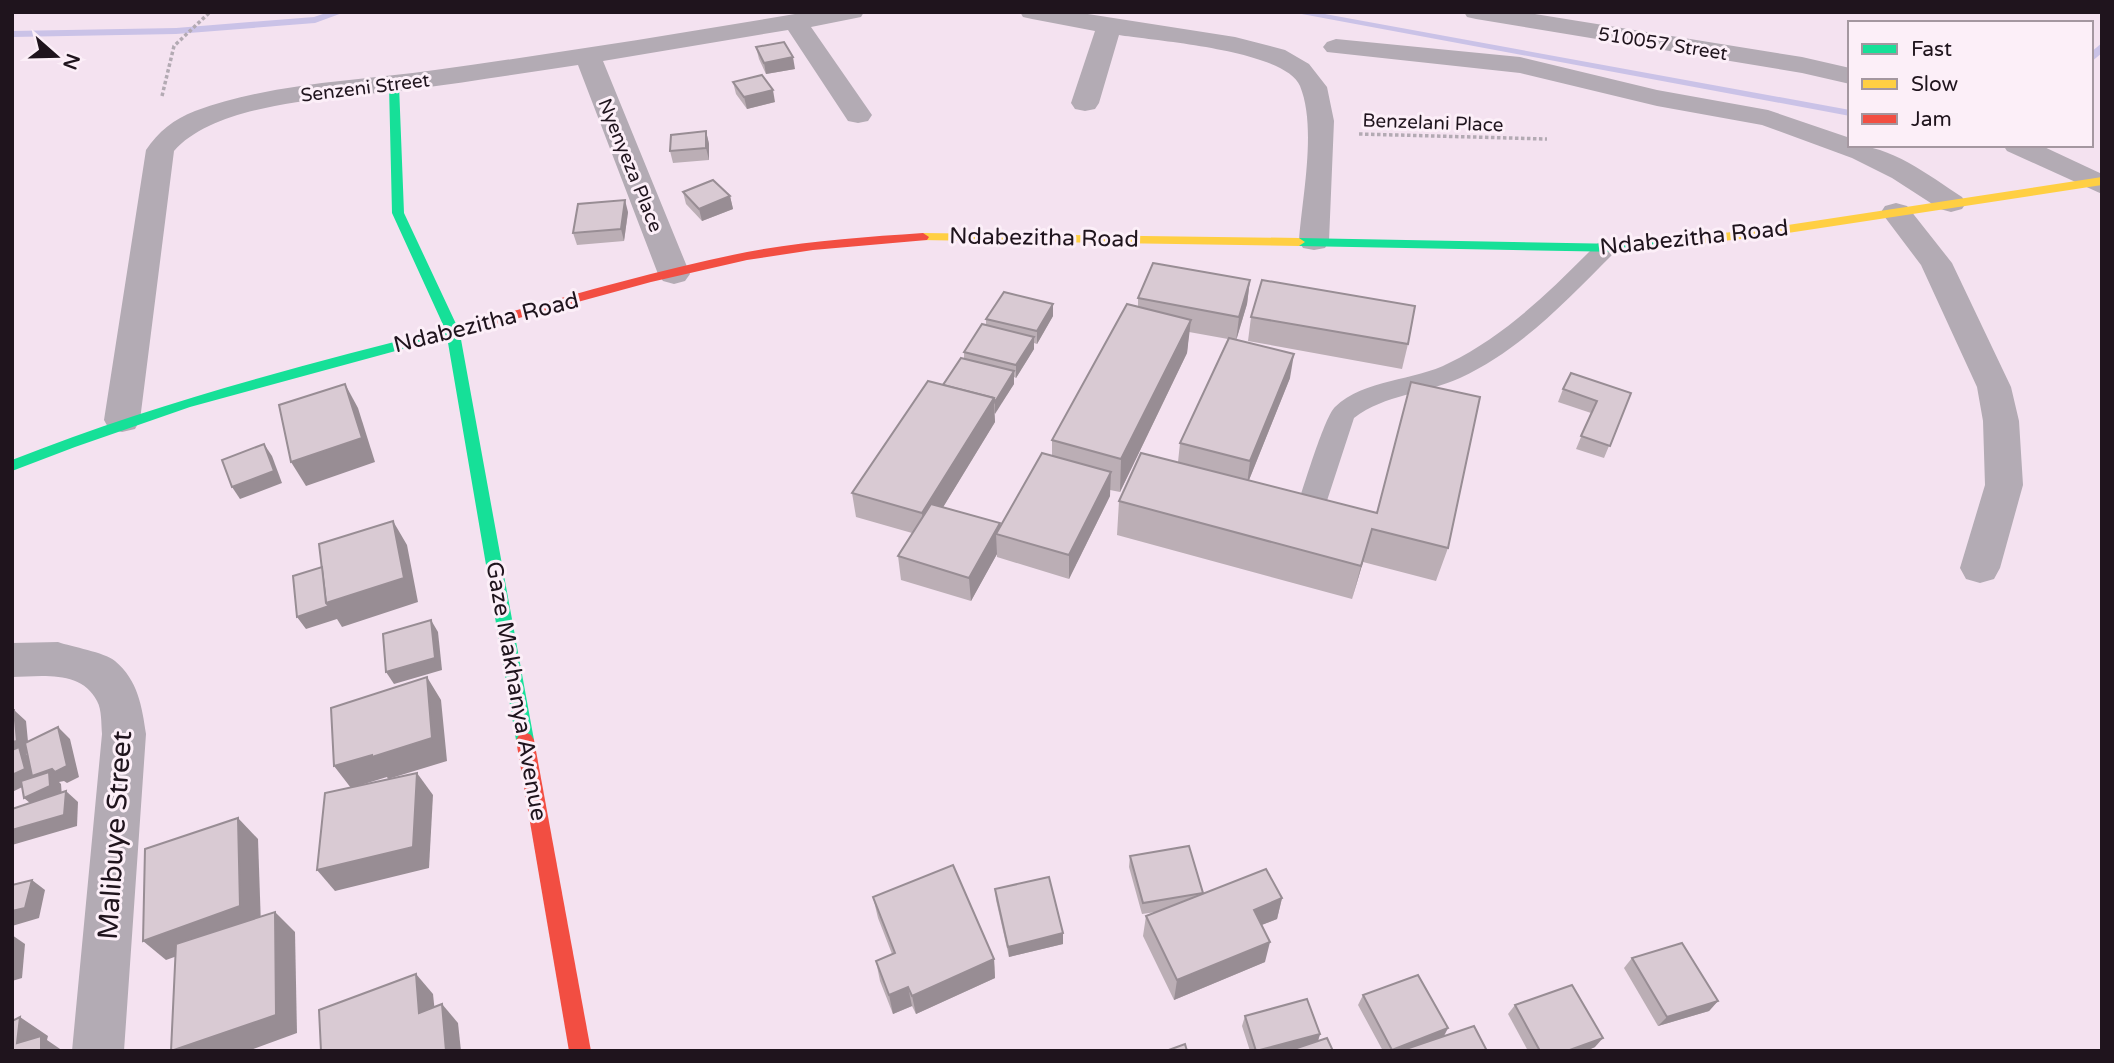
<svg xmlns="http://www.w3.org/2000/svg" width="2114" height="1063" viewBox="0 0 2114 1063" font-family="'Varela Round',sans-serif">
  <rect width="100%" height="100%" fill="#f4e2f0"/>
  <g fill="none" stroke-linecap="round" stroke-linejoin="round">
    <!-- stream -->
    <g fill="#cac2e7" fill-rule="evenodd">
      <path d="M329,12H345L315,23L176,34L12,37V31L176,28L314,17Z"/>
      <path d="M1291,12H1314L1850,110V116Z"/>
      <path d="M2102,43V53L2091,62V52Z"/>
    </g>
    <!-- path -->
    <g stroke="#b3aab3" stroke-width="3.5" stroke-dasharray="3.5 2.5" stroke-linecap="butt">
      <path d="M162,96L174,46L210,12"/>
      <path d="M1359,134L1547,139"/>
    </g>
    <!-- lane -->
    <path fill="#b3abb4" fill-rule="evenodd" d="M1606,241L1614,243L1617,248L1614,253C1567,300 1521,350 1460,378C1425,394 1385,394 1354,418L1322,516L1318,523L1308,526L1298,523L1294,516C1301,496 1324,417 1335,407C1364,379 1415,381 1449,363C1508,334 1552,289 1598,243Z"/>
    <!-- street -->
    <g fill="#b3abb4" fill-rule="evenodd">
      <path d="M807,12H864L861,17L811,27L872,115L868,121L858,123L848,121L788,30L603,61L690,274L685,281L674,284L663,281L658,274L578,65C524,73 469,82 414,89C348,98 220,99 174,151L140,420L135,429L122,432L109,429L104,420L146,150C158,132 174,119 195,111C271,83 356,81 435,70C559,53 683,33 807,12Z"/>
      <path d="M1020,12H1075L1235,37L1285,50L1309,64L1327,87L1334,121L1329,241L1325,248L1314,250L1303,248L1299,241C1302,197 1317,128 1300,86C1285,50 1156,41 1119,35L1099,103L1095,109L1085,111L1075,109L1071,103L1095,31L1032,19L1023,17Z"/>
      <path d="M1464,12H1523L1802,57L1850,68V84L1802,73L1476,19L1467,17Z"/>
      <path d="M1336,39L1520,57L1657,90L1768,110L1850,138V145C1891,145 1928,175 1962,197L1966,203L1962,209L1951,212L1940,209L1892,178L1852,158L1762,125L1657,106L1520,73L1327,52L1323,47L1327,42Z"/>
      <path d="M2003,145H2040L2102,174V194L2007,151Z"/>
      <path d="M1896,203L1907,206L1952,263L2011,387L2019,421L2023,485L2000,568L1994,579L1980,583L1966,579L1960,568L1985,485L1983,421L1977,387L1921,265L1881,212L1885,206Z"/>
      <path d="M58,642C72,647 104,652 115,661C138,680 142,707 146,734L124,1051H72L102,734C101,724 102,710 97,701C82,670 41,676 12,677V643Z"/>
    </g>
    <!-- fast -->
    <g fill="#16e098" fill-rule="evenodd">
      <path d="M394,82L399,85L404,213L457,326L482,320L489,324L487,327L460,334L534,740L531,745L525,748L519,745L516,740L447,337L190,407L75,447L12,471V460C153,404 299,366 445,329L392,213L389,85Z"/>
      <path d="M1696,236L1702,240L1700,243L1623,252L1299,246L1293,242L1299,238L1623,244Z"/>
    </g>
    <!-- slow -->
    <g fill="#ffcf43" fill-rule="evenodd">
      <path d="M2102,177V185L1768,236L1696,244L1690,240L1696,236L1768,228Z"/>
      <path d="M923,233L1299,238L1305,242L1299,246L919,240L917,237Z"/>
    </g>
    <!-- jam -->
    <g fill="#f24e42" fill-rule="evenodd">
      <path d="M923,233L929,237L927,240L813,250L747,260L651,282L482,328L475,324L477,321C567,297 656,270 747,252C805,241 864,237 923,233Z"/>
      <path d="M525,732L531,735L534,740L591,1051H569L516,740L519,735Z"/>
    </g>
  </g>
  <!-- wall -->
  <g fill="#bbaeb5">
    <path d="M756,47L795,69L766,74L759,59Z"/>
    <path d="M733,82L775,102L747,109L736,94Z"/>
    <path d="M706,131L709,144V160L673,163L670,151Z"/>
    <path d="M683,192L730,196L733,209L702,221L686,204Z"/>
    <path d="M628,212L624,241L577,245L573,233Z"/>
    <path d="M1250,280L1247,304L1236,340L1290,378L1249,480L1448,548L1436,581L1363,562L1352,599L1117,535L1119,501L1178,462L1180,443L1228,339L1189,332L1187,353L1120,492L1110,490V496L1069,579L997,557V554L971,601L901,580L898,556L912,533L856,517L852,493L964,358V352L986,325V319L1053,316L1037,344L1034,343V349L1016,378L1014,377V384L994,414L995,422L943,507L1000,523V527L1052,456V440L1138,307V298Z"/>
    <path d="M1251,317L1408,344L1402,369L1248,341Z"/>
    <path d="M1563,389L1631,393L1604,458L1576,449L1591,413L1558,402Z"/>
    <path d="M1130,856L1203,893L1282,898L1277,919L1261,925L1265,962L1174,1000L1143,936L1146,916L1156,912L1142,914L1129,867Z"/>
    <path d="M995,889L1063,933V944L1009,957L996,900Z"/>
    <path d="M873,897L994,959L995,978L916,1014L912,1006L893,1014L880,981L876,961L892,954L878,918Z"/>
    <path d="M1632,958L1718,1001L1709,1011L1658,1026L1624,968Z"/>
    <path d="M1363,995L1448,1028L1443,1036L1487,1051H1383L1358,1005Z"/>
    <path d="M1515,1005L1595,1047L1586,1051H1528L1508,1014Z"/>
    <path d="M1245,1016L1320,1034L1318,1041L1333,1051H1250L1242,1026Z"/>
  </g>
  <!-- shaded-wall -->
  <g fill="#988d94">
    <path d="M793,57L795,69L766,74L764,63Z"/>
    <path d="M773,90L775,102L747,109L744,97Z"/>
    <path d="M706,131L709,144V160L706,148Z"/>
    <path d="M730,196L733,209L702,221L699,209Z"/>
    <path d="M625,200L628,212L624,241L621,229Z"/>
    <path d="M1250,280L1247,304L1236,341L1239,317Z"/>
    <path d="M1053,304V316L1037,344V331Z"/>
    <path d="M1191,320L1187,353L1120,492L1121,459Z"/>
    <path d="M1034,337V349L1016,378V365Z"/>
    <path d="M1294,354L1290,378L1247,485L1250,461Z"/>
    <path d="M1014,371V384L995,414V402Z"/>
    <path d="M345,384L358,408L375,462L306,486L291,462Z"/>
    <path d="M994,398L995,422L925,537L922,513Z"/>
    <path d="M264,444L272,456L282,483L240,499L232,487Z"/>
    <path d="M1111,472L1110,496L1069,579V555Z"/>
    <path d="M393,521L407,545L418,602L342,627L337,619L306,629L297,617L326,603Z"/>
    <path d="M1000,523V535L996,534L997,554L971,601L969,578Z"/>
    <path d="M1372,529L1363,562L1352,599L1361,566Z"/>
    <path d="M431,620L438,632L442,670L394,684L386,672Z"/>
    <path d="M427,677L441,700L447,761L388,779L387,777L351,788L334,766Z"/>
    <path d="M14,710L26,721L29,752L26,754L32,759L58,727L70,739L79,777L67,783L64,781L59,782L61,784L62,797L37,809L24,798L37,780L12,792V742Z"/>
    <path d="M417,773L433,795L429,868L335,891L317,870Z"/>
    <path d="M66,791L78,802L77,826L12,845V830Z"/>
    <path d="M238,818L258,839L261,926L166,960L143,941Z"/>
    <path d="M32,880L45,890L39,918L12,926V911Z"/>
    <path d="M1282,898L1277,919L1249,930L1254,910Z"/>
    <path d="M275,912L295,932L297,1033L248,1051H173Z"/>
    <path d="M1063,933V944L1009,957L1008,947Z"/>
    <path d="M12,935L25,944L22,978L12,981Z"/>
    <path d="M1270,942L1265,962L1174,1000L1177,980Z"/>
    <path d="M994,959L995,978L916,1014L912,996Z"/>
    <path d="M416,974L433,994L437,1032L419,1013Z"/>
    <path d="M908,987L912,1006L893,1014L889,995Z"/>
    <path d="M1718,1001L1709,1011L1658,1026L1667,1017Z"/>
    <path d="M442,1004L458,1023L461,1051H446Z"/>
    <path d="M20,1017L48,1036L47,1040L63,1051H29L17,1043Z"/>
    <path d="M1448,1028L1443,1038L1409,1051H1391Z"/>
    <path d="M1320,1034L1317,1044L1289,1051H1256Z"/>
    <path d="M1603,1038L1595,1047L1586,1051H1567Z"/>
  </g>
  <!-- building -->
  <g fill="#d9cad3" stroke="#988d94" stroke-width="2">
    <path d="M784,42L793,57L764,63L756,47Z"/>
    <path d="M762,75L773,90L744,97L733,82Z"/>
    <path d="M706,131V148L670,151L671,135Z"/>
    <path d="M713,180L730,196L699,209L683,192Z"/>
    <path d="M625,200L621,229L573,233L578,204Z"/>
    <path d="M1153,263L1250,280L1239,317L1138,298Z"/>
    <path d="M1262,280L1415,306L1408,344L1251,317Z"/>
    <path d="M1004,292L1053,304L1037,331L986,319Z"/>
    <path d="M1127,304L1191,320L1121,459L1052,440Z"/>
    <path d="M982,324L1034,337L1016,365L964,352Z"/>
    <path d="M1229,338L1294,354L1250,461L1180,443Z"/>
    <path d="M961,358L1014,371L995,402L994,398L943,385Z"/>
    <path d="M1571,373L1631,393L1610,446L1581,436L1597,401L1563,389Z"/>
    <path d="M928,381L994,398L922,513L852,493Z"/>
    <path d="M1411,382L1480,397L1448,548L1372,529L1361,566L1119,501L1141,453L1377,513Z"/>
    <path d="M345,384L362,438L291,462L279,405Z"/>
    <path d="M264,444L274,471L232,487L222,460Z"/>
    <path d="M1042,453L1111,472L1069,555L996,534Z"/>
    <path d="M931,504L1000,523L969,578L898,556Z"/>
    <path d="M393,521L404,578L326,603L319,544Z"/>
    <path d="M322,567L326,603L329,606L297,617L293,576Z"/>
    <path d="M431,620L435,658L386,672L383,634Z"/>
    <path d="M427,677L432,738L372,757V755L334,766L331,708Z"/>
    <path d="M12,710H14L17,741L12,742Z"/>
    <path d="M58,727L67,766L55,772L52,769L32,776L25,743Z"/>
    <path d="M19,747L25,769L12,775V750Z"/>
    <path d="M49,772L50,786L24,798L21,781Z"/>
    <path d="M417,773L413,847L317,870L325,793Z"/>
    <path d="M66,791L64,815L12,830V809Z"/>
    <path d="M238,818L240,906L143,941L145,849Z"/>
    <path d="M1189,846L1203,893L1143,903L1130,856Z"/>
    <path d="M953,865L994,959L912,996L908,987L889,995L876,961L895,953L873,897Z"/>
    <path d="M1266,869L1282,898L1254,910L1270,942L1177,980L1146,916Z"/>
    <path d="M1049,877L1063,933L1008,947L995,889Z"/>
    <path d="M32,880L25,908L12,911V885Z"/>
    <path d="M275,912L276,1015L171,1051L176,944Z"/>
    <path d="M1682,943L1718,1001L1667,1017L1632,958Z"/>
    <path d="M416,974L419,1013L442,1004L446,1051H321L319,1010Z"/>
    <path d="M1418,975L1448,1028L1392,1050L1363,995Z"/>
    <path d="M1572,985L1603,1038L1567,1051H1540L1515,1005Z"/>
    <path d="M1307,999L1320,1034L1256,1051L1245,1016Z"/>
    <path d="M20,1017L17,1043L41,1036V1051H12V1021Z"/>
    <path d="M1474,1026L1487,1051H1400Z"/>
    <path d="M1327,1038L1333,1051H1288Z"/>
    <path d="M1185,1044L1187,1051H1166Z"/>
  </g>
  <g text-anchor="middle" stroke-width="6" stroke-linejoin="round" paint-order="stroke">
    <!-- far-street labels -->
    <g font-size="19" fill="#1f141d" stroke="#fceff8">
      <text transform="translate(1663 43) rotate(9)" y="7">510057 Street</text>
      <text transform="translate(365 87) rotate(-7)" y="7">Senzeni Street</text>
      <text transform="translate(1433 122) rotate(2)" y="7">Benzelani Place</text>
      <text transform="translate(631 165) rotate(68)" y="7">Nyenyeza Place</text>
    </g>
    <!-- street labels -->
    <g font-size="23" fill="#1f141d" stroke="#fceff8">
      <text transform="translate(1044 237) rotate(1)" y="8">Ndabezitha Road</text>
      <text transform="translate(1694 237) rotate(-6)" y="8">Ndabezitha Road</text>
      <text transform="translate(486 322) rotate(-14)" y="8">Ndabezitha Road</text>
      <text transform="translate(517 691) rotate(80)" y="8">Gaze Makhanya Avenue</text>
    </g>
    <!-- near-street labels -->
    <g font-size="28" fill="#1f141d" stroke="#fceff8">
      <text transform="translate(114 835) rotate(-86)" y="10">Malibuye Street</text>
    </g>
  </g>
  <!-- border -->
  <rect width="2114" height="1063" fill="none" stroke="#1f141d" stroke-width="28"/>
  <!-- legend -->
  <rect x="1848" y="21" width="245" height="126" fill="#fceff8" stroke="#a497a0" stroke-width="2"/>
  <rect x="1862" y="44" width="35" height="10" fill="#16e098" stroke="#a497a0" stroke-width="2"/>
  <text x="1911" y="56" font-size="21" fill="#1f141d">Fast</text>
  <rect x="1862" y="79" width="35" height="10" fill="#ffcf43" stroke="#a497a0" stroke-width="2"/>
  <text x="1911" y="91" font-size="21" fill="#1f141d">Slow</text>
  <rect x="1862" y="114" width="35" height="10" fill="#f24e42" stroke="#a497a0" stroke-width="2"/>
  <text x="1911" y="126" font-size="21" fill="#1f141d">Jam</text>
  <!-- north arrow -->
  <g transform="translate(56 56) rotate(110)" stroke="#fceff8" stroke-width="5" paint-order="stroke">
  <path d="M0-5L12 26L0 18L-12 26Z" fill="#1f141d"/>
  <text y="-10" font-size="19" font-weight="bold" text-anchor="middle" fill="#1f141d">N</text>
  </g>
</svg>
